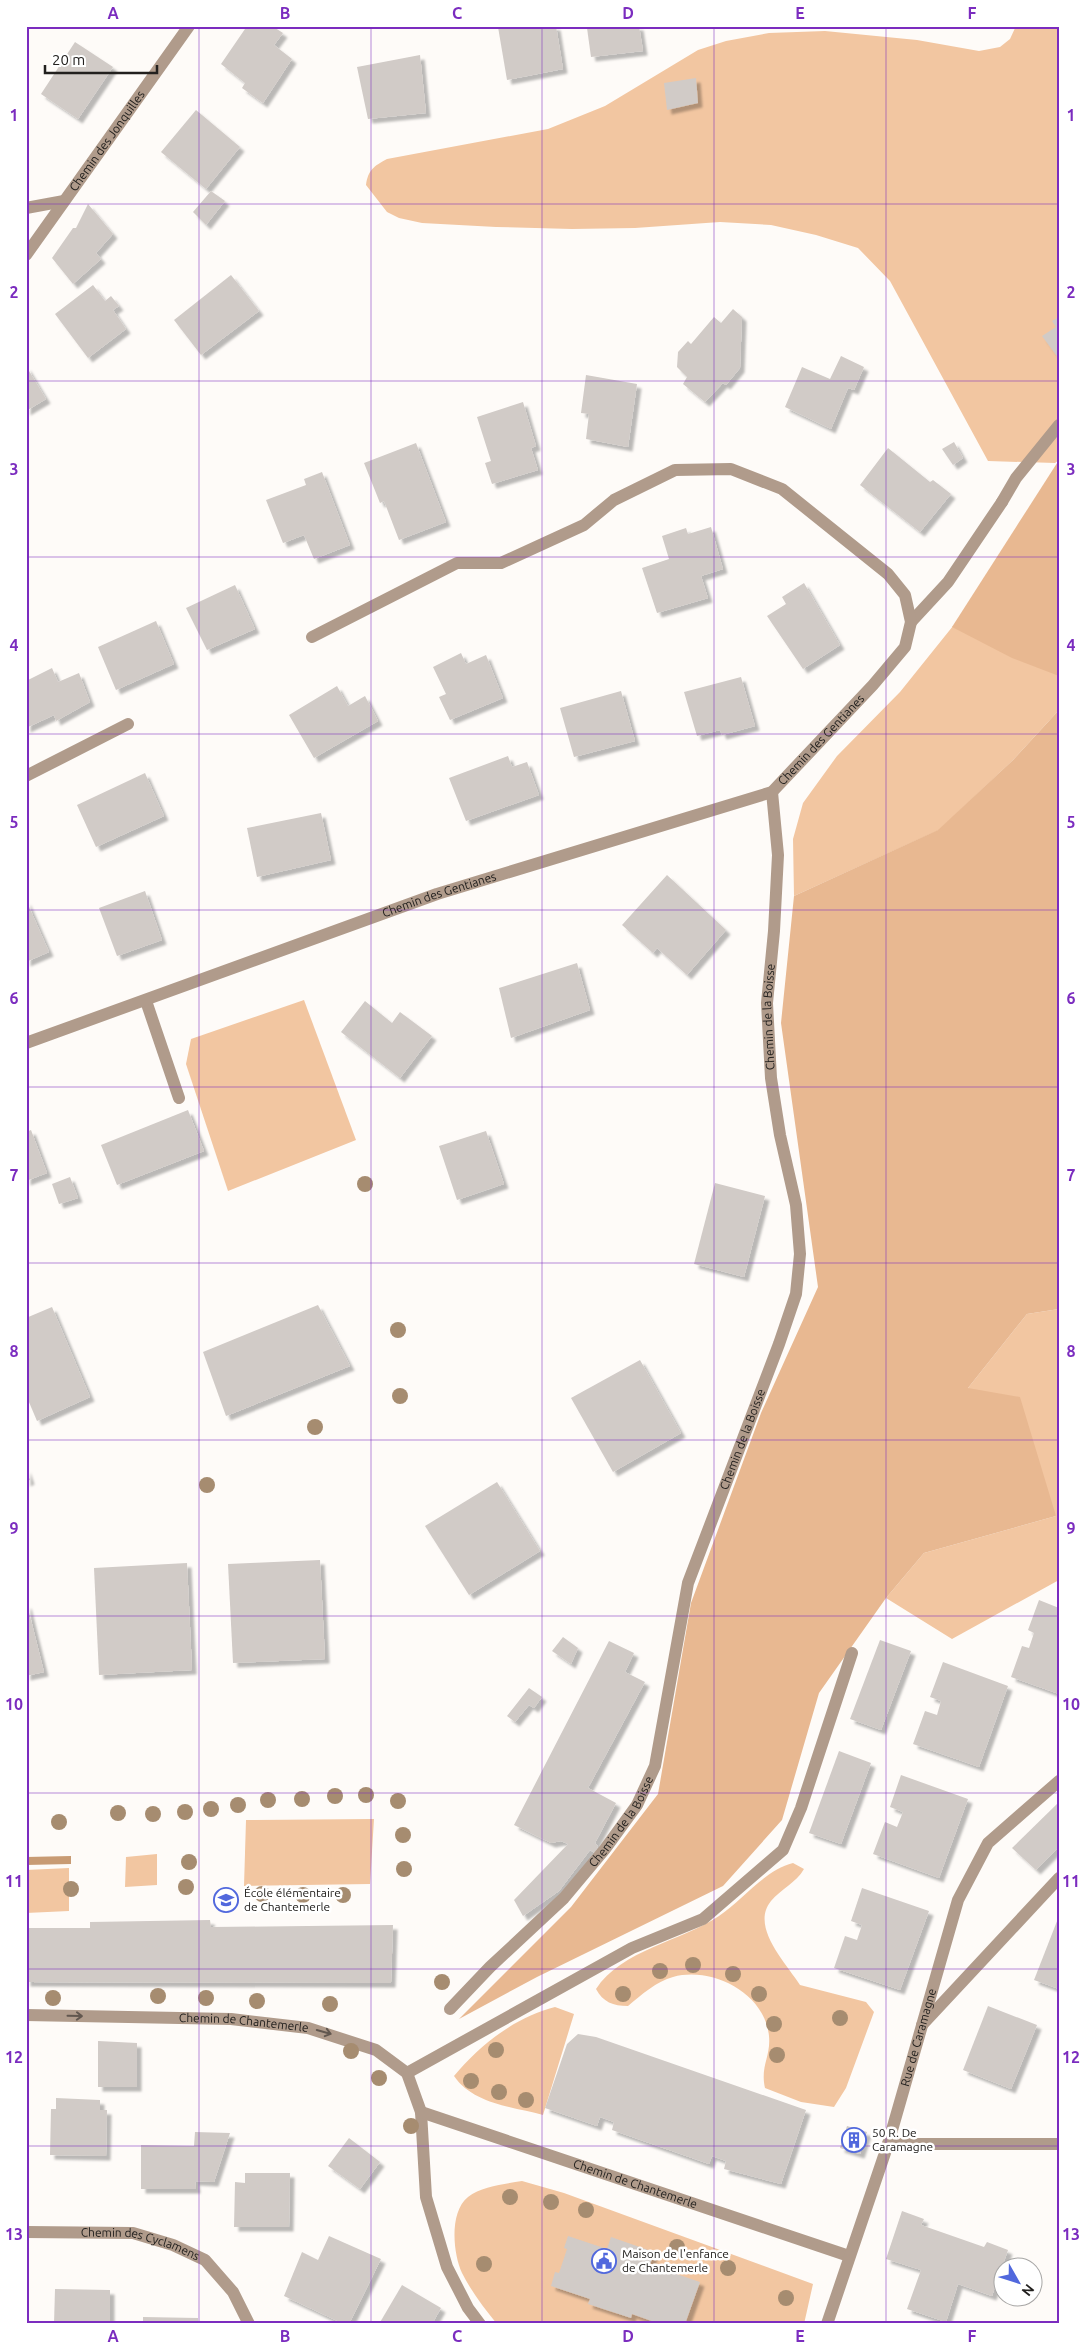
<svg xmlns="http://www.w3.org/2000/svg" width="1085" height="2350" viewBox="0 0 1085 2350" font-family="Ubuntu,sans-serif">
  <defs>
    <filter id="shadow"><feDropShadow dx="4.5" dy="4.5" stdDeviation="1" flood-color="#0004"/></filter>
  </defs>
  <rect width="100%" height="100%" fill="#fefbf8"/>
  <!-- green -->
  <g fill="#f2c6a1">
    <path d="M1016,26H1059V460L1055,463L988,461L890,281L858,248L816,235L771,225L720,222L635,228L572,229L496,227L422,223L399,218L387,212L366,185C368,170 374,166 387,159L548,129L605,106L698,50L726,41L769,33L825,31L917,40L979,51L1000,47L1010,39Z"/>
    <path d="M953,626L1059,675V710L1013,760L939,830L794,896L793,839L803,803L837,756L900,692Z"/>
    <path d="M304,1000L356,1140L228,1191L186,1064L191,1039Z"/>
    <path d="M1059,1309V1580L952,1639L886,1598L924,1553L1056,1516L968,1388L1027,1314Z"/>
    <path d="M374,1819L370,1884L244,1886L246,1820Z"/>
    <path d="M157,1854V1885L125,1887L126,1857Z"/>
    <path d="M793,1863L804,1869C796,1883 781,1889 771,1901C750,1927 786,1963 800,1985L866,2002L874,2012L846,2088L834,2107L801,2102L765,2088C760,2066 771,2057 769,2036C765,1993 712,1966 673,1977C657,1981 641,1995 628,2006C613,2006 603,2002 596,1989C621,1950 682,1941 719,1916C744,1899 765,1870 793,1863Z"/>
    <path d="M69,1868V1911L26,1913V1870Z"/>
    <path d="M555,2007L574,2014L543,2115C513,2107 473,2104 454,2076C480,2045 515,2017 555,2007Z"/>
    <path d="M522,2181L564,2193L813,2284L804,2324H497C484,2308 471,2291 462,2273C453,2254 449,2212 468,2197C482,2186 505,2184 522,2181Z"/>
  </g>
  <!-- forest -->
  <g fill="#e8b891">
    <path d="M1059,460V676L1012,658L952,627Z"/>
    <path d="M1059,710V1309L1027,1314L968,1388L1020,1397L1056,1516L924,1553L886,1598L819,1693L782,1820L723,1886L537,1977L459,2019L571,1907L658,1794L691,1603L761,1413L818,1287L781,1023L794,896L938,830L1013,760Z"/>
  </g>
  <!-- water -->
  <path fill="#c89b74" d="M71,1856V1864L26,1865V1857Z"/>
  <!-- building -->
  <g fill="#d1cbc7" filter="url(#shadow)">
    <path d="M240,26H272L283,33L274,45L292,59L263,103L242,88L245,83L221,64L245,29Z"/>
    <path d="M500,26H556L563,69L507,80L498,27Z"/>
    <path d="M604,26H639L643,51L591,57L587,28Z"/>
    <path d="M75,42L113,67L78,119L41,94Z"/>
    <path d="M420,55L426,113L368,119L357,67Z"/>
    <path d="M696,78L698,103L667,110L664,83Z"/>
    <path d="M196,110L240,147L206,189L161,152Z"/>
    <path d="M211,191L225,201L206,225L193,212Z"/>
    <path d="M88,204L113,234L96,253L101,259L73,284L52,258L73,228H76Z"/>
    <path d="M231,275L259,311L201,355L174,320Z"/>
    <path d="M93,285L105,301L111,296L119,306L113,310L126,329L88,358L55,314Z"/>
    <path d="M733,309L742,317L740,368L726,385L723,383L705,402L683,384L687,377L677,367L678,352L688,341L691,344L714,317L721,323Z"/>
    <path d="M1059,317V359L1042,336L1056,327L1052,321Z"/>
    <path d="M841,356L864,367L854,390L848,388L831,429L785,407L802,367L830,379Z"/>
    <path d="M26,366L46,399L26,411Z"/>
    <path d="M586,375L637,384L628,447L586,439L589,414L581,413Z"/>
    <path d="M523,402L536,446L531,448L538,470L492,484L485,463L491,461L477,417Z"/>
    <path d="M954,442L963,458L953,465L942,449Z"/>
    <path d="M416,443L446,522L399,540L384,501L380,503L364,463Z"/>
    <path d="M888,448L930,482L933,480L951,494L920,532L860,485Z"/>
    <path d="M322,472L350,545L314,559L304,535L283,543L266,500L306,485L304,479Z"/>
    <path d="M711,527L723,569L701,576L708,598L657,613L642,568L669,559L662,536L686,528L688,534Z"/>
    <path d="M804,583L840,645L803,669L767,616L786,604L782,597Z"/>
    <path d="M235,585L255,629L207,650L186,608Z"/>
    <path d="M156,621L174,664L116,690L98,647Z"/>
    <path d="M461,653L466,664L486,655L503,698L450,720L439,697L446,694L433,667Z"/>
    <path d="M52,668L58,682L79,673L90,702L56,721L54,715L26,728V681Z"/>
    <path d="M741,677L755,726L722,735L720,730L697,736L684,692Z"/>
    <path d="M337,686L348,706L365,696L378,721L314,758L289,715Z"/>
    <path d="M621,691L635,741L574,757L560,708Z"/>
    <path d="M508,756L512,767L527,762L539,795L466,821L449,778Z"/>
    <path d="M145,773L164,816L96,847L77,805Z"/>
    <path d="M321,813L331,860L257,877L247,828Z"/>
    <path d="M667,875L726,930L687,975L657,948L653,953L622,925Z"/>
    <path d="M145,891L162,940L117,956L99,908Z"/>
    <path d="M26,900L49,952L26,962Z"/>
    <path d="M577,963L590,1010L511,1038L499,988Z"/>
    <path d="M365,1001L392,1023L400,1012L432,1036L400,1078L341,1032Z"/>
    <path d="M188,1110L204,1151L117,1185L101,1145Z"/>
    <path d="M31,1130L47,1173L26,1181V1132Z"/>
    <path d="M486,1131L504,1184L457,1200L439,1146Z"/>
    <path d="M70,1177L78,1198L59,1204L52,1184Z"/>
    <path d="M715,1183L765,1196L744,1277L694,1264Z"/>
    <path d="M318,1305L350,1366L226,1416L203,1352Z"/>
    <path d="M52,1307L90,1397L37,1421L26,1395V1318Z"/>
    <path d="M640,1360L681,1433L613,1472L571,1398Z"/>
    <path d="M26,1468L30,1480L26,1482Z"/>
    <path d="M497,1482L540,1551L469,1595L425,1526Z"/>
    <path d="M320,1560L325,1659L233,1663L228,1564Z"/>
    <path d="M187,1563L192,1670L99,1675L94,1568Z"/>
    <path d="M1039,1600L1059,1608V1694L1011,1677L1022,1646L1029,1648L1034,1633L1028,1630Z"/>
    <path d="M27,1604L44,1672L26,1676V1605Z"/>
    <path d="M563,1637L578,1648L571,1664L552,1651Z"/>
    <path d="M880,1640L911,1651L881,1730L850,1719Z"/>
    <path d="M609,1641L634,1653L625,1672L645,1682L588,1788L616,1803L595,1843L598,1846L595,1853L590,1850L559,1891L523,1916L514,1900L568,1844L561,1841L551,1843L514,1825Z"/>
    <path d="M943,1662L1008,1686L979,1767L913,1744L925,1711L937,1715L941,1701L930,1697Z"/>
    <path d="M529,1688L542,1697L534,1708L529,1705L515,1722L507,1716Z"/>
    <path d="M839,1751L871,1763L841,1844L809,1833Z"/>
    <path d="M901,1775L968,1799L939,1878L873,1854L885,1822L897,1827L903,1812L890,1807Z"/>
    <path d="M1059,1802V1847L1036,1870L1012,1848Z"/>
    <path d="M862,1888L929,1911L900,1990L834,1968L845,1936L857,1940L862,1925L851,1921Z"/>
    <path d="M1059,1916V1989L1034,1980Z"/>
    <path d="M210,1920L211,1927L393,1925L391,1983L26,1982V1928H90V1922Z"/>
    <path d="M988,2006L1037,2025L1011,2089L963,2070Z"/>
    <path d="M578,2034L596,2037L806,2110L781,2184L724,2169L726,2161L712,2156L709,2164L612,2130L614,2122L600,2117L597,2126L545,2108L567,2044Z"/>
    <path d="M98,2041L137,2043V2087H98Z"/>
    <path d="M56,2098L100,2100V2110H107L106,2156L50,2155L51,2109H56Z"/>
    <path d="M847,2126L867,2132L860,2154L840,2148Z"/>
    <path d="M195,2132L230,2133L214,2182L195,2181L196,2189H141V2145L194,2146Z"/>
    <path d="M349,2138L380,2162L360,2189L328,2166Z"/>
    <path d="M245,2173H290L289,2227H234L235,2182L245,2183Z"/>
    <path d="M902,2211L924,2219L921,2225L984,2247L987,2242L1008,2250L992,2296L958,2284L946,2322L907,2309L921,2270L886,2259Z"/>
    <path d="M329,2236L381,2259L349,2324H344L284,2296L302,2252L318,2260Z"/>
    <path d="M568,2236L607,2249L611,2237L654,2252L650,2265L700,2282L685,2324H660L632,2314L631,2318L588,2304L590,2299L551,2286L555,2272L559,2273L567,2249L564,2248Z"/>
    <path d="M402,2285L441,2308L432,2324H379Z"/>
    <path d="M55,2289L110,2290V2324H54Z"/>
    <path d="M143,2317L198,2318V2324H143Z"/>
  </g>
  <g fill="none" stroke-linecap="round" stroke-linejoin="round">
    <!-- lane -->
    <g stroke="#b09b8b" stroke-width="12">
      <path d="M1002,502L1016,478L1059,425"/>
      <path d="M146,1001L179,1098"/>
      <path id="s1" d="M450,2009L490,1967L564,1898L605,1849L637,1805L655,1766L688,1583L779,1344L796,1294L800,1254L796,1205L780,1135L771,1078L767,1003L774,931L778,855L772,792"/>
      <path d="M922,2025L1059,1878"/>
    </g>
    <!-- street -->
    <g stroke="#b09b8b" stroke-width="12">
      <path d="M26,208L64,201"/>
      <path id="s2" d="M26,255L189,26"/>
      <path d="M911,622L948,582L1002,502"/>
      <path d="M26,776L128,724"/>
      <path id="s3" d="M26,1043L437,894L772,792L873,685L905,647L911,622L905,595L888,574L782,489L731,469L675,470L614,500L584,525L501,563H457L312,637"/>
      <path id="s4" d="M26,2015L231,2019L308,2028L376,2050L407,2073L421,2112L426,2197L447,2267L468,2308L480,2324"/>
      <path d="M407,2073L632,1948L703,1919L783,1850L801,1808L852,1653"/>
      <path id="s5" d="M421,2112L849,2256"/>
      <path d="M888,2144H1059"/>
      <path id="s6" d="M26,2232L133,2233L173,2245L205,2260L233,2292L249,2324"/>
      <path id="s7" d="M827,2324L888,2144L958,1900L988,1843L1059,1781"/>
    </g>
  </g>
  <!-- trees -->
  <g fill="#a68c70">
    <circle cx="365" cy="1184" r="8"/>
    <circle cx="398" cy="1330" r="8"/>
    <circle cx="400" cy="1396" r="8"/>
    <circle cx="315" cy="1427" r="8"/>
    <circle cx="207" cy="1485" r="8"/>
    <circle cx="366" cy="1795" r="8"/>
    <circle cx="335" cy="1796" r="8"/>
    <circle cx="302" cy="1799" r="8"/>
    <circle cx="268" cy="1800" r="8"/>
    <circle cx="398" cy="1801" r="8"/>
    <circle cx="238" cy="1805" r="8"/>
    <circle cx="211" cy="1809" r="8"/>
    <circle cx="185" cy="1812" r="8"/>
    <circle cx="118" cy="1813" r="8"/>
    <circle cx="153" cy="1814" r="8"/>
    <circle cx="59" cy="1822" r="8"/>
    <circle cx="403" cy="1835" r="8"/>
    <circle cx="189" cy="1862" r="8"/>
    <circle cx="404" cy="1869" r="8"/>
    <circle cx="186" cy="1887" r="8"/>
    <circle cx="71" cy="1889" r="8"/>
    <circle cx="262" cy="1894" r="8"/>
    <circle cx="303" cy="1895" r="8"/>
    <circle cx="343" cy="1895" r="8"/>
    <circle cx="693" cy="1965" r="8"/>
    <circle cx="660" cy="1971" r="8"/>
    <circle cx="733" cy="1974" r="8"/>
    <circle cx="442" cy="1982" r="8"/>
    <circle cx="623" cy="1994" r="8"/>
    <circle cx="759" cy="1994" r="8"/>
    <circle cx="158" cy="1996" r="8"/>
    <circle cx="53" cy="1998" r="8"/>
    <circle cx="206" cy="1998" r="8"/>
    <circle cx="257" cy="2001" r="8"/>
    <circle cx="330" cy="2004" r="8"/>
    <circle cx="840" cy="2018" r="8"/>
    <circle cx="774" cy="2024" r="8"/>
    <circle cx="496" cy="2050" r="8"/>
    <circle cx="351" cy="2051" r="8"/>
    <circle cx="777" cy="2055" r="8"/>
    <circle cx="379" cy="2078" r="8"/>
    <circle cx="471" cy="2081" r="8"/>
    <circle cx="499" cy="2092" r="8"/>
    <circle cx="526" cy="2100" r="8"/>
    <circle cx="411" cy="2126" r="8"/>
    <circle cx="510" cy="2197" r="8"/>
    <circle cx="551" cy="2202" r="8"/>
    <circle cx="586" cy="2210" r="8"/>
    <circle cx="677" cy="2247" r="8"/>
    <circle cx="484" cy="2264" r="8"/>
    <circle cx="728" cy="2268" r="8"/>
    <circle cx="786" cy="2298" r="8"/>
  </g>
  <!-- one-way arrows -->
  <defs><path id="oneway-shaft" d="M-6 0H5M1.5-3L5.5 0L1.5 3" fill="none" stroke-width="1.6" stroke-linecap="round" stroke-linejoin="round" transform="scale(1.25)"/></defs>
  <g stroke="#62574f">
    <use href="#oneway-shaft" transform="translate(75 2016) rotate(1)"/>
    <use href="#oneway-shaft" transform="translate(324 2032) rotate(16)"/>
  </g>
  <!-- grid -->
  <path fill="none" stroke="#7b2cbf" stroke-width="1" stroke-opacity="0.55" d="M199,26V2324M371,26V2324M542,26V2324M714,26V2324M886,26V2324M26,204H1059M26,381H1059M26,557H1059M26,734H1059M26,910H1059M26,1087H1059M26,1263H1059M26,1440H1059M26,1616H1059M26,1793H1059M26,1969H1059M26,2146H1059"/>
  <!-- icons -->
  <defs>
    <symbol id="school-ring" viewBox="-11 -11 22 22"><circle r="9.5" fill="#fff" stroke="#5168dd" stroke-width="1.5"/><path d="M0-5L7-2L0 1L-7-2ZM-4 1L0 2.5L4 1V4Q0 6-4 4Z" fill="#5168dd"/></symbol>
    <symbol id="building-ring" viewBox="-11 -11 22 22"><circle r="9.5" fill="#fff" stroke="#5168dd" stroke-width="1.5"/><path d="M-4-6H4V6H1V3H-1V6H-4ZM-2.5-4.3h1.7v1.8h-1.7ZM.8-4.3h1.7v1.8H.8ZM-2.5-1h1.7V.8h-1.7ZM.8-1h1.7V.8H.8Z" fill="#5168dd"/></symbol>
    <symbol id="civic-ring" viewBox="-11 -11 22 22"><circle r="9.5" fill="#fff" stroke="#5168dd" stroke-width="1.5"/><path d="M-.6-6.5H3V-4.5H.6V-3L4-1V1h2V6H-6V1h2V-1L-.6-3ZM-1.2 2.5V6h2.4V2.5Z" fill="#5168dd"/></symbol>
  </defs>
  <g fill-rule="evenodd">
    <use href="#school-ring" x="212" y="1886" width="28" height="28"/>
    <use href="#building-ring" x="840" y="2126" width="28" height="28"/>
    <use href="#civic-ring" x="590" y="2247" width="28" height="28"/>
  </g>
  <g text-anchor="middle" stroke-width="5" stroke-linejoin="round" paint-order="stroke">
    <!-- street labels -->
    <g font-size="12" fill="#22201e" stroke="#fff">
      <text dy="4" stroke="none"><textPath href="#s2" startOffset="140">Chemin des Jonquilles</textPath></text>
      <text dy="4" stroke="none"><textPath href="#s3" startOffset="859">Chemin des Gentianes</textPath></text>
      <text dy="4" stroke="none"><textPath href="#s3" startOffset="439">Chemin des Gentianes</textPath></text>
      <text dy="4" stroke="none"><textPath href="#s1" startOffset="1095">Chemin de la Boisse</textPath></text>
      <text dy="4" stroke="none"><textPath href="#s1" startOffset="660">Chemin de la Boisse</textPath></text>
      <text dy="4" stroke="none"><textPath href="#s1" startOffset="255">Chemin de la Boisse</textPath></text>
      <text dy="4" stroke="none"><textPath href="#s4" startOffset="218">Chemin de Chantemerle</textPath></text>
      <text dy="4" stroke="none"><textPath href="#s7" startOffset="301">Rue de Caramagne</textPath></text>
      <text dy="4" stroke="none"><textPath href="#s5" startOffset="226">Chemin de Chantemerle</textPath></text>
      <text dy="4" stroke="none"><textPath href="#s6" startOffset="116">Chemin des Cyclamens</textPath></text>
    </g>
    <!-- poi labels -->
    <g font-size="12" fill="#22201e" stroke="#fff" text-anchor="start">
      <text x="244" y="1897">École élémentaire<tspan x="244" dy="14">de Chantemerle</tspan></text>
      <text x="872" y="2137">50 R. De<tspan x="872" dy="14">Caramagne</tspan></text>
      <text x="622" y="2258">Maison de l'enfance<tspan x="622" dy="14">de Chantemerle</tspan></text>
    </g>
  </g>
  <!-- border -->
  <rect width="1085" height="2350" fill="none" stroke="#ffffff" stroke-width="55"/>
  <!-- north arrow -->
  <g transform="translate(1018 2282) rotate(129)"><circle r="24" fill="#ffffff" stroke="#a7a6a5"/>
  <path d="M0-4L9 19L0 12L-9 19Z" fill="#5168dd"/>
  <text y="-8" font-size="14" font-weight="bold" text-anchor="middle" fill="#22201e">N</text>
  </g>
  <!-- scale -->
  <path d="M45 65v8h112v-8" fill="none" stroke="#22201e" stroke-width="2.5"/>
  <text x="52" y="65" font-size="15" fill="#22201e" stroke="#ffffff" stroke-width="4" paint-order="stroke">20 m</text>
  <rect x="28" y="28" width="1030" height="2294" fill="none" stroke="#7b2cbf" stroke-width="2"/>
  <g font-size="16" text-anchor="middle" font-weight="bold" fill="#7b2cbf">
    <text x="113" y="19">A</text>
    <text x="285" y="19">B</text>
    <text x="457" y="19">C</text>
    <text x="628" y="19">D</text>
    <text x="800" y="19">E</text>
    <text x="972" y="19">F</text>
    <text x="14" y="121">1</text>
    <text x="1071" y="121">1</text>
    <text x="14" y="298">2</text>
    <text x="1071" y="298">2</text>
    <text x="14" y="475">3</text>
    <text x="1071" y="475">3</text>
    <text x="14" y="651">4</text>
    <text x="1071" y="651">4</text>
    <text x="14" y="828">5</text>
    <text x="1071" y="828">5</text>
    <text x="14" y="1004">6</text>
    <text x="1071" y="1004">6</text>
    <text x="14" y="1181">7</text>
    <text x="1071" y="1181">7</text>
    <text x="14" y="1357">8</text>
    <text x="1071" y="1357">8</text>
    <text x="14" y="1534">9</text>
    <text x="1071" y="1534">9</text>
    <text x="14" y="1710">10</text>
    <text x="1071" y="1710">10</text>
    <text x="14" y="1887">11</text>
    <text x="1071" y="1887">11</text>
    <text x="14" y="2063">12</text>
    <text x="1071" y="2063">12</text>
    <text x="14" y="2240">13</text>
    <text x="1071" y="2240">13</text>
    <text x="113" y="2342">A</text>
    <text x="285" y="2342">B</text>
    <text x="457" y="2342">C</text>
    <text x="628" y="2342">D</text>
    <text x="800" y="2342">E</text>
    <text x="972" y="2342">F</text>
  </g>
</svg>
